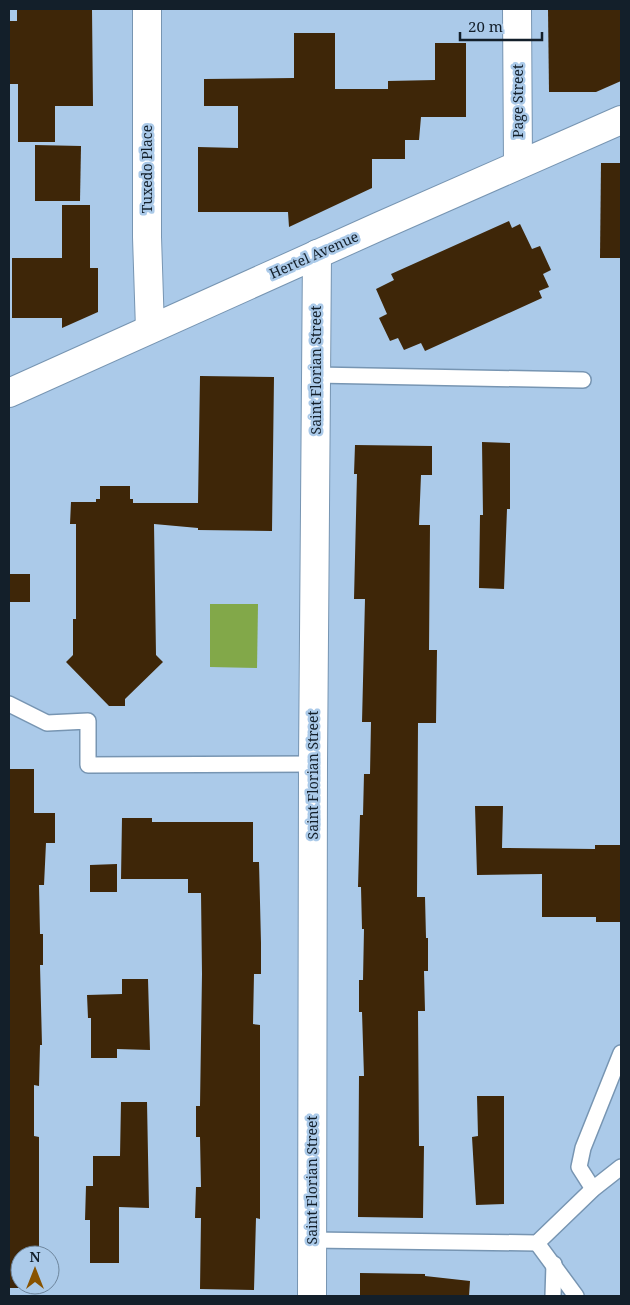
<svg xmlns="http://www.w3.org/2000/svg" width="630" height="1305" viewBox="0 0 630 1305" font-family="'Noto Serif',serif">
  <rect width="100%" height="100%" fill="#abcae9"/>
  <!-- green -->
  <path fill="#82a849" d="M210,604H258L257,668L210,667Z"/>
  <!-- building -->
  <g fill="#3e2608">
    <path d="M17,9H92L93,106H55V142H18V84H10V21H17Z"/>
    <path d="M548,9H621V81L596,92H549Z"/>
    <path d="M294,33H335V89H388V81L435,80V43H466V117H421L419,140H405V159H372V188L289,227L288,212H198V147L238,148V106H204V79L294,78Z"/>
    <path d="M35,145L81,146L80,201H35Z"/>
    <path d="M601,163H621V258H600Z"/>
    <path d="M62,205H90V268H98V312L62,328V318H12V258H62Z"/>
    <path d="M509,221L512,228L520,224L532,249L540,246L551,270L543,274L549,287L539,291L542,298L425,351L421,343L404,350L398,338L390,341L379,318L387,314L376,289L394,280L391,274Z"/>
    <path d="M200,376L274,377L272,531L198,530V528L154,524L156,655L163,662L125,699V706H109L66,662L73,655V619H76V524H70L71,502H96V499H100V486H130V499H133V503H198Z"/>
    <path d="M482,442L510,443V509H507L504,589L479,588L480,515H483Z"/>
    <path d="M355,445L432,446V475H421L419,525H430L429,650H437L436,723H418L417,897H425L426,938H428V971H424L425,1011H418L419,1146H424L423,1218L358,1217L359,1076H364L362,1012H359V980H363L364,929H362L361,887H358L360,815H363L364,774H370L371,722H362L365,599H354L357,474H354Z"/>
    <rect x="9" y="574" width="21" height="28"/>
    <path d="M9,769H34V813H55V843H46L44,885H39L40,934H43V965H40L42,1045H40L39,1086L34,1085V1136L39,1137V1249L38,1255H20V1285H39V1288H9Z"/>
    <path d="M475,806H503L502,848L595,849V845H621V922H596V917H542V874L477,875Z"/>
    <path d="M122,818H152V822H253V862H259L261,943V974H254L253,1024L260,1025V1219L256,1218L254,1290L200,1289L201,1218H195L196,1187H201L200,1137H196V1106H200L202,974L201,893H188V879H121Z"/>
    <path d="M117,864V892H90V865Z"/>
    <path d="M122,979H148L150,1050L117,1049V1058H91V1018H88L87,995L122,994Z"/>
    <path d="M477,1096H504V1204L476,1205L472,1137L478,1136Z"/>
    <path d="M121,1102H147L149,1208L119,1207V1263H90V1220H85L86,1186H93V1156H120Z"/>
    <path d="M360,1273L425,1274V1276L470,1281L469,1296H360Z"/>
  </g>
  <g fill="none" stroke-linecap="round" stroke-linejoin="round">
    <defs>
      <g id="service">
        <path d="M316,375L583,380"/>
        <path d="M9,704L47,723L88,721V765L313,764"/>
        <path d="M593,1189L579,1167L583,1148L621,1053"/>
        <path d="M312,1240L537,1243L593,1189L621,1167"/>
        <path d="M537,1243L576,1296"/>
        <path d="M553,1296L554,1264"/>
      </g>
      <g id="minor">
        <path d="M147,9V237L150,329"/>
        <path d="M517,9L518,164"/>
        <path d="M312,1296L313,764L317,254"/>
      </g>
      <path id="tertiary" d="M9,393L380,226L621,120"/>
    </defs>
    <!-- service casing -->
    <use href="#service" stroke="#7795b2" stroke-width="18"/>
    <!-- minor casing -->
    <use href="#minor" stroke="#7795b2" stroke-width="30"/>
    <!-- tertiary casing -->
    <use href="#tertiary" stroke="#7795b2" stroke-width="30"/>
    <!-- service -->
    <use href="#service" stroke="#fff" stroke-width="15"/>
    <!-- minor -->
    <use href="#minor" stroke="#fff" stroke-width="28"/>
    <!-- tertiary -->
    <use href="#tertiary" stroke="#fff" stroke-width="28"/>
  </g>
  <g text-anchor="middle" stroke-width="5" stroke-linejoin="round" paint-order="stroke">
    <!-- street labels -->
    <g font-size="14" fill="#131f2a" stroke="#abcae9">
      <text transform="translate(518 101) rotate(-90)" y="5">Page Street</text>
      <text transform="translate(147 169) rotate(-90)" y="5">Tuxedo Place</text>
      <text transform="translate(314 255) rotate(-24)" y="5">Hertel Avenue</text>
      <text transform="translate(316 370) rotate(-90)" y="5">Saint Florian Street</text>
      <text transform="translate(313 775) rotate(-90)" y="5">Saint Florian Street</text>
      <text transform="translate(312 1180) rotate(-90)" y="5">Saint Florian Street</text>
    </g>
  </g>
  <!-- border -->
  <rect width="630" height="1305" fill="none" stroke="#131f2a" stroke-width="20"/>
  <!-- north arrow -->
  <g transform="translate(35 1270)"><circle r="24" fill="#abcae9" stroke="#6e869d"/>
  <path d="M0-4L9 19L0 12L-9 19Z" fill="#885300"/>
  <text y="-8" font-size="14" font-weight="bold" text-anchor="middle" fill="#131f2a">N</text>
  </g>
  <!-- scale -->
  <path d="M460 32v8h82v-8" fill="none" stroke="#131f2a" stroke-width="2.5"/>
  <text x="468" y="32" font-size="15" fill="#131f2a" stroke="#abcae9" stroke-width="4" paint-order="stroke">20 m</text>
</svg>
